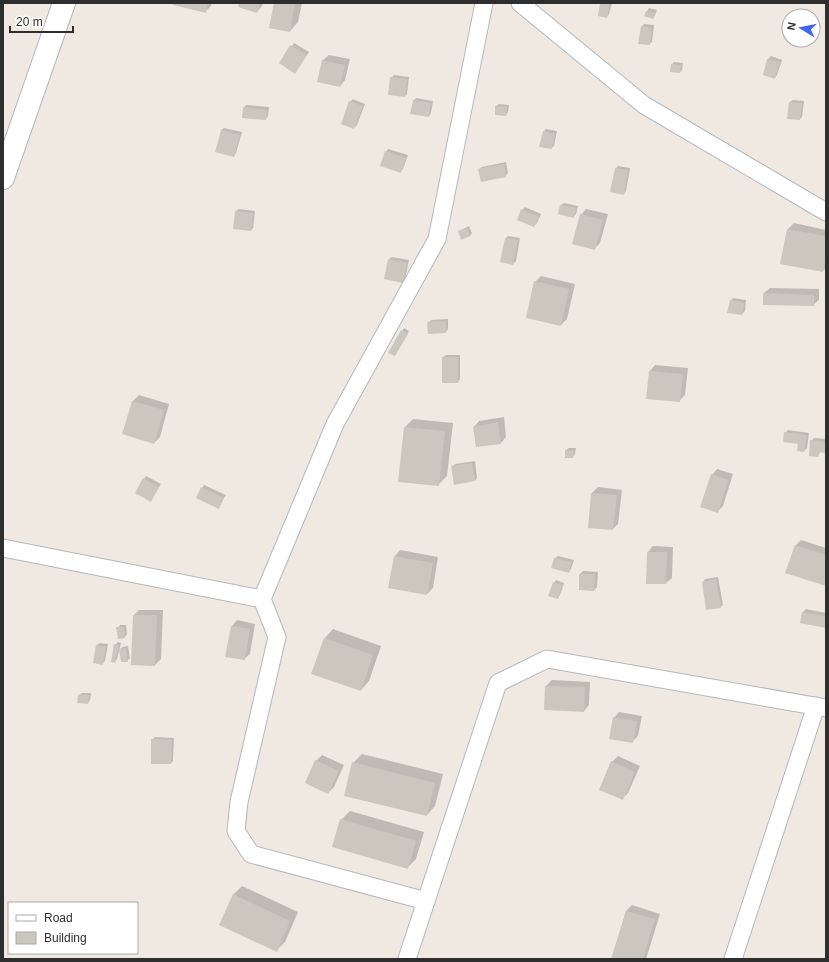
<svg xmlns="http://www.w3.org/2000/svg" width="829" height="962" viewBox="0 0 829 962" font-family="Helvetica,sans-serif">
  <rect width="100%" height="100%" fill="#efe9e1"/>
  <!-- shadow -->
  <g fill="#0003">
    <path d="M175,3H212L211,6L205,12Z"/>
    <path d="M240,3H263L262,6L257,12Z"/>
    <path d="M275,3H302L298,22L290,31Z"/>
    <path d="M601,3H612L609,14L607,17L599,15Z"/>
    <path d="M649,8L657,10L655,15L653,18L645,16L647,11Z"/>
    <path d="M644,24L654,25L652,42L649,44L642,26Z"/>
    <path d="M294,43L309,52L295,72L280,63Z"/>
    <path d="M329,55L350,59L345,80L340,86L318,81L323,60Z"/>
    <path d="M771,56L782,60L777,75L775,78L764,75L768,59Z"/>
    <path d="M674,62L683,63L682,70L680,72L672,64Z"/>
    <path d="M394,75L409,77L407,94L405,96L391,78Z"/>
    <path d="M416,98L433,101L431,113L429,116L414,100Z"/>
    <path d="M353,99L365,104L357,125L354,128L350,102Z"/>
    <path d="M793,100L804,101L802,117L800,119L790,102Z"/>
    <path d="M499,104L509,105L508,112L506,115L496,106Z"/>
    <path d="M246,105L269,107L268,116L266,119L244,108Z"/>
    <path d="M224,128L242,132L236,153L234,156L221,130Z"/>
    <path d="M546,129L557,131L554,146L551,148L544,131Z"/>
    <path d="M388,149L408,155L403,169L401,171L386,152Z"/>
    <path d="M506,162L508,173L505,176L479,169L482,167Z"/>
    <path d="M618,166L630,168L626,191L623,194L616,168Z"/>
    <path d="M564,203L578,206L576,214L574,216L561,205Z"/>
    <path d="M525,207L541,214L537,223L534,226L522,210Z"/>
    <path d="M239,209L255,211L253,228L251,230L236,211Z"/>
    <path d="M586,209L608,214L600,243L594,249L581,215Z"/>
    <path d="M794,223L826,230V268L823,271L781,263L788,229Z"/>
    <path d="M469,226L472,233L470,236L459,231Z"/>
    <path d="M508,236L520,238L516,261L513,264L506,238Z"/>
    <path d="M392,257L409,260L405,279L403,282L389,259Z"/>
    <path d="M541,276L575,284L567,319L561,325L535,282Z"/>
    <path d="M770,288L819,289V300L813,305L764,293Z"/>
    <path d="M733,298L746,300L745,311L742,314L731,301Z"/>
    <path d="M448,319V329L446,332L428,323L431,320Z"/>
    <path d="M404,328L409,331L395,355L402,331Z"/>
    <path d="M446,355H460V379L458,382L443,357Z"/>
    <path d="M655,365L688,368L685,395L679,401L650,371Z"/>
    <path d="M139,395L169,404L160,437L154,443L124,434L133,401Z"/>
    <path d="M504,417L506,437L501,443L476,446L474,427L479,421Z"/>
    <path d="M413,419L453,423L447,476L438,485L405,427Z"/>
    <path d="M788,430L809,433L807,448L804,451L799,443L785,433Z"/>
    <path d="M814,438L826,439V452L821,451L818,456L811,441Z"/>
    <path d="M569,448H576L575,454L573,457L566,450Z"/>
    <path d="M475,461L477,478L475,481L452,467L455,464Z"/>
    <path d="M717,469L733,474L723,506L717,512L712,475Z"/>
    <path d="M146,476L161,484L151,500L144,479Z"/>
    <path d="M204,485L226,495L218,508L202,488Z"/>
    <path d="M598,487L622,490L618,524L613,529L589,527L592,493Z"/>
    <path d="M801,540L826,548V585L796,545Z"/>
    <path d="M653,546L673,547L672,578L666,583L648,552Z"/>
    <path d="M400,550L438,557L433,588L427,594L395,556Z"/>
    <path d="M558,556L574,560L571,569L569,572L555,558Z"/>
    <path d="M583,571L598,572L597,587L594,590L580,574Z"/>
    <path d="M718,577L723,605L720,607L703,582L705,579Z"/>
    <path d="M556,580L564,583L560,595L558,598L554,583Z"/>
    <path d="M806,609L826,613V627L801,622L803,612Z"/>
    <path d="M139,610H163L161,659L155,665L132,664L134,615Z"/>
    <path d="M237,620L255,624L250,654L244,659L226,656L232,626Z"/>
    <path d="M120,625H126L127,634L125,637L118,628Z"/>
    <path d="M333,629L381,646L369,681L361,690L313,674L325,638Z"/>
    <path d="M118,642L121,643L117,659L115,662V645Z"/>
    <path d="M100,643L108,644L105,661L102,664L97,645Z"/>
    <path d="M128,646L130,658L127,661L120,649L123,647Z"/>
    <path d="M552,680L590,682L589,705L584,711L546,686Z"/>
    <path d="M82,693H91L90,700L88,703L79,695Z"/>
    <path d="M619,712L642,716L638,736L632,742L614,718Z"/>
    <path d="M155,737L174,738L173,761L171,763L152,740Z"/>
    <path d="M362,754L443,774L435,806L427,815L353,763Z"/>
    <path d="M322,755L344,765L334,787L328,793L316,761Z"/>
    <path d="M618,756L640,766L628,793L622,799L612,762Z"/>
    <path d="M350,811L424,832L416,859L408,867L341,820Z"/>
    <path d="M242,886L298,912L285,942L277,950L233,895Z"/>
    <path d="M632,905L660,914L646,959H612L626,911Z"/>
  </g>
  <!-- building -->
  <g fill="#cbc7bf">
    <path d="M174,3H208L206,13L173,5Z"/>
    <path d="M239,3H260L257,13L238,7Z"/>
    <path d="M274,3H295L290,32L269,28Z"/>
    <path d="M600,3L610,4L607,18L598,16Z"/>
    <path d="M646,11L655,13L653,19L644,16Z"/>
    <path d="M641,26L652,28L650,45L638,44Z"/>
    <path d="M290,45L307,55L295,74L279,63Z"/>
    <path d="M767,59L780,62L775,79L763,75Z"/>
    <path d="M322,60L345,65L340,87L317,82Z"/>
    <path d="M671,64L681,65L680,73L670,72Z"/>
    <path d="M390,77L407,79L405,97L388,95Z"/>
    <path d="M413,100L431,103L429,117L410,114Z"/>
    <path d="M349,101L363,106L354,129L341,124Z"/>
    <path d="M789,102L802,103L800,120L787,119Z"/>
    <path d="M495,106L507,107L506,116L495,115Z"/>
    <path d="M243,107L267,110L266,120L242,118Z"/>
    <path d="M221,130L240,135L234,157L215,152Z"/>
    <path d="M543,131L555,134L552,149L539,147Z"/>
    <path d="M385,151L406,158L401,173L380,166Z"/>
    <path d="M504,164L506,177L481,182L478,169Z"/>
    <path d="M615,168L628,170L624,195L610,192Z"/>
    <path d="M560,205L576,208L574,218L558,214Z"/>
    <path d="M521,209L539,217L534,227L517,220Z"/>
    <path d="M235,211L253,213L251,231L233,229Z"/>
    <path d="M580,214L603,220L595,250L572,244Z"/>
    <path d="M467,228L470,236L461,240L458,231Z"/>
    <path d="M787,229L826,236V258L823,272L780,264Z"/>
    <path d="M505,238L518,240L513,265L500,262Z"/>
    <path d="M388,259L407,263L403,283L384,279Z"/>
    <path d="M534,281L569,289L561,326L526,318Z"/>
    <path d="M763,293L814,295V306L763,305Z"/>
    <path d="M730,300L744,303L742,315L727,313Z"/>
    <path d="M446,321V333L428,334L427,322Z"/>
    <path d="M401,330L408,334L395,356L388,353Z"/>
    <rect x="442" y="357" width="16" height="26"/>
    <path d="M649,371L683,374L680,402L646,399Z"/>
    <path d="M132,401L164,410L154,444L122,434Z"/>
    <path d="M498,422L501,444L476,447L473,427Z"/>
    <path d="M404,427L445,431L439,486L398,482Z"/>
    <path d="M784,432L807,435L804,452L797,451L798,444L783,442Z"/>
    <path d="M810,440L826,442V453L819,452L818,457L809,456Z"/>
    <path d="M565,450L574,451L573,458H565Z"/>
    <path d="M472,463L475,481L454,485L451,466Z"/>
    <path d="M711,474L728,480L718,513L700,507Z"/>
    <path d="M143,478L159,487L151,502L135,493Z"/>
    <path d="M201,487L224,498L219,509L196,498Z"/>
    <path d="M591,493L617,495L613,530L588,528Z"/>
    <path d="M795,545L826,555V586L785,573Z"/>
    <path d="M647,552H667L666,584H646Z"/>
    <path d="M394,556L433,563L427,595L388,588Z"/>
    <path d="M554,558L572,562L569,573L551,568Z"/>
    <path d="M579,574H595L594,591L579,590Z"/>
    <path d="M716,579L721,608L706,610L702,582Z"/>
    <path d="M553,582L562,585L558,599L548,596Z"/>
    <path d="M802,612L826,616V628L800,623Z"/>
    <path d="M133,615H157L155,666L131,665Z"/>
    <path d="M231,626L250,629L245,660L225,657Z"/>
    <path d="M116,627H124L125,638L118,639Z"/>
    <path d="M324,638L373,655L361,691L311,674Z"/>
    <path d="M114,644L119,645L115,663L111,662Z"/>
    <path d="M96,645L106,647L103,665L93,663Z"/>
    <path d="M126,648L128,662H121L119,649Z"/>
    <path d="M545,686L585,687L584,712L544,710Z"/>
    <path d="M78,695H89L88,704L77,703Z"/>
    <path d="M613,717L637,721L633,743L609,739Z"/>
    <path d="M151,739L172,740L171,764H151Z"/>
    <path d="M315,760L339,771L328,794L305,783Z"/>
    <path d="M611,761L635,772L623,800L599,790Z"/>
    <path d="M352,762L435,783L427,816L344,796Z"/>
    <path d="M340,819L416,841L408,869L332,847Z"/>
    <path d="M233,894L290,921L277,952L219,925Z"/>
    <path d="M626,911L655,919L643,959H611Z"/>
  </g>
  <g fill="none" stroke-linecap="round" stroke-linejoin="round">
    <defs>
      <g id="minor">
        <path d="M520,3L644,105L826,212"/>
        <path d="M3,548L262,599L277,637L239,802L236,831L251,854L426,901L498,683L547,659L826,708"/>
        <path d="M262,599L335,424L437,239L484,3"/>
        <path d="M407,959L426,901"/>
        <path d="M733,959L816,706"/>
      </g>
      <path id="secondary" d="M3,178L64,3"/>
    </defs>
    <!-- minor casing -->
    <use href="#minor" stroke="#b4b7c1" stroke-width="19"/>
    <!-- secondary casing -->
    <use href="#secondary" stroke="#b4b7c1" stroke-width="24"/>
    <!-- minor -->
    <use href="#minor" stroke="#fff" stroke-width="17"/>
    <!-- secondary -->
    <use href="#secondary" stroke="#fff" stroke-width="22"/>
  </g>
  <!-- border -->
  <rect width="829" height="962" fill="none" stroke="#2e2e2e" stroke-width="8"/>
  <!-- legend -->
  <rect x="8" y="902" width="130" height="52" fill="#ffffff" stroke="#ababab"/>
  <rect x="16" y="915" width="20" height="6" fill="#ffffff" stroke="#ababab"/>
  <text x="44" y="922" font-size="12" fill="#2e2e2e">Road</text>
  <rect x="16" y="932" width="20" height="12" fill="#cbc7bf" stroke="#ababab"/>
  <text x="44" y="942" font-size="12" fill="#2e2e2e">Building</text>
  <!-- north arrow -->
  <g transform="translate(801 28) rotate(280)"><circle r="19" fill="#ffffff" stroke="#ababab"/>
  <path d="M0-3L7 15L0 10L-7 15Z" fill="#4264fb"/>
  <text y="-6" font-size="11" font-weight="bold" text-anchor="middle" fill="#2e2e2e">N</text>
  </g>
  <!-- scale -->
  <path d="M10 26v6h63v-6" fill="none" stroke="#2e2e2e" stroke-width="2"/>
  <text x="16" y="26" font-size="12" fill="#2e2e2e" stroke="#ffffff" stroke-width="3" paint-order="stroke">20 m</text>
</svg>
